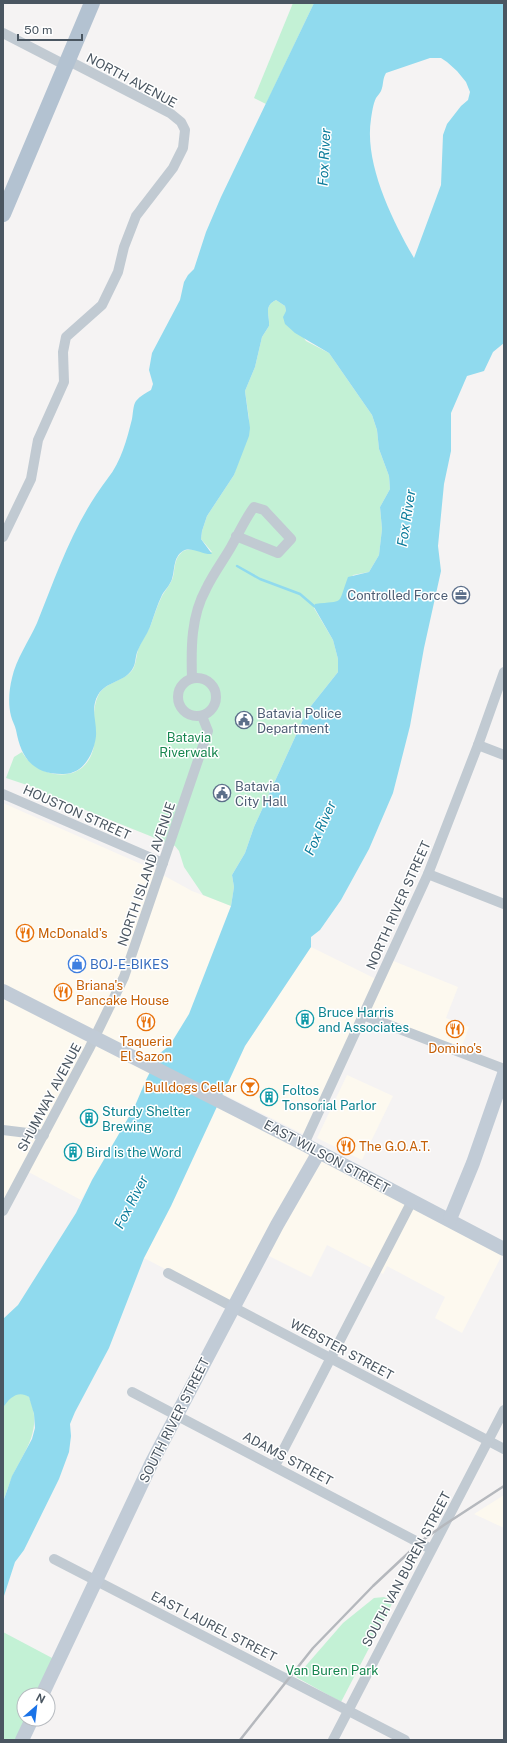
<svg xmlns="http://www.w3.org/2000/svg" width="507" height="1743" viewBox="0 0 507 1743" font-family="'Public Sans',sans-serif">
  <rect width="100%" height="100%" fill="#f5f3f3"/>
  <!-- commercial -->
  <g fill="#fdf9ef">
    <path d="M3,803L150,868L192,891L231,906L189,1014L170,1045L159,1054L146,1080L134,1108L81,1200L21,1168L3,1202Z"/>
    <path d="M311,947L376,979L303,1134L223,1094L245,1046Z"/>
    <path d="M391,960L458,987L446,1018L469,1027L461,1049L367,1013Z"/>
    <path d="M347,1075L393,1096L362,1160L317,1138Z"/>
    <path d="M217,1107L503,1253L462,1333L435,1318L445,1297L387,1266L383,1274L327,1245L311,1277L257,1250L229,1302L144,1258L171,1206Z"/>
    <path d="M504,1495V1528L474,1514Z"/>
  </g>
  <!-- green -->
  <g fill="#c3f1d5">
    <path d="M293,3H314L266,104L254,98Z"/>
    <path d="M276,300L285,306L286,311L306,341L329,353L372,415L377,430L379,449L389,476L390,489L380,507L382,529L379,555L369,572L353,575L340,600C333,606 322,601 314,608L333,640L338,659V672L307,711L254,827L245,853L232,875L234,887L231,906L203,895L184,867L179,851L175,846L48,795L42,790L6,778L14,757L22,752C34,774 72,785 88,761C102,740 88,717 98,696C105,681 125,682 133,669C137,662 136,652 140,645C143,639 147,633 150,627C154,616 157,606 162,596C166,589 171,584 173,577C175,568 174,559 182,552C188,547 204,551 212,552L201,539L202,531L207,516L234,475L249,419L245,391L255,367L262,337L269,326C270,316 263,306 276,300Z"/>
    <path d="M16,1394H25L29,1397C43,1429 26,1448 13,1475C9,1484 6,1493 3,1502V1408L7,1400Z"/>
    <path d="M384,1597L393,1602L341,1702L296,1677L343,1623L374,1598Z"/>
    <path d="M3,1632L54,1659L37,1695H24V1719H26L16,1740H3Z"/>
  </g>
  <!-- water -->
  <path fill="#90daee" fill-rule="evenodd" d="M314,3H504V343L493,352L484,371L467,376L451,413V451L444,484L438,546L441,571L424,648L410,726L393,793L369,849L341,900L320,930L311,937V947L245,1046L171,1206L144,1258L109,1348L75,1412L70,1424L71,1436L69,1452L59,1479L24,1550L15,1562L3,1599V1502L12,1476L32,1439L35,1428L34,1414L29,1397C18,1390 9,1398 3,1408V1319L18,1305L76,1213L92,1180L134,1108L146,1080L159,1054L170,1045L189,1014L231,906L234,887L232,875L245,853L254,827L307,711L338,672V659L333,640L314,607L315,604C345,600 337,607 348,577L369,572L379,555L382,529L380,507L390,489L389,476L379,449L377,430L372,415L329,353L295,333L285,324L283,317L286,311L285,306L276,300C263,306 270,316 269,326L262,337L255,367L245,391L250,428L249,436L234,475L207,516L202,531L201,539L212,554C203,555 191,546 183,551C173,557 175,570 172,579C170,585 165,590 162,595C157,605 154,616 150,627C147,635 141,642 138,650C135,656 136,663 133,668C126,682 106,681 98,695C90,709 97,721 96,736C94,754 83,775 62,774C32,774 21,757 16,730C15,725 12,721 11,716C8,704 9,690 12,678C16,659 29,641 37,623C58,571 73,524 108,478C121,462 127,439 132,419C133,414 133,405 136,401C140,396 146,393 151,390L153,384L149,370L152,353L180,300L184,282L188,275L194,269L206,232L221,197ZM430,58H441L447,62L457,71L466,82L470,92L468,100L461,106L447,124L443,135L441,185L414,258C392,220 364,163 371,119C372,113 373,104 376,98C378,95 380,93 381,91C384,84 382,80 386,73Z"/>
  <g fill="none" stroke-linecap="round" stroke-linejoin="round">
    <!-- stream -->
    <path stroke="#90daee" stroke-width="2.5" d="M237,566L260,579L300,594L314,606"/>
    <!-- street -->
    <g stroke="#c1cad2" stroke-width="10">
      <path d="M3,33L67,66"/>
      <path d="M3,537L31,479L38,440L64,382L63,352L66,337L102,305L118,272L124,247L136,216L173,168L183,148L185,130L181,122L170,113L69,61"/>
      <circle cx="197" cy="697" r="19"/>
      <path d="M192,678C191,648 191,616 206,589C213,574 223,561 231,547C239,533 245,519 254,507L264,510L291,539L278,553L236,536"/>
      <path d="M478,745L504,755"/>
      <path d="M3,794L163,863"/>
      <path d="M428,874L504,904"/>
      <path d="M363,1015L504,1069"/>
      <path d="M3,1130L44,1135"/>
      <path d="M304,1144L428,874L478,745L504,672"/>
      <path d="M3,1211L89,1049L124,977L208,731L202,716"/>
      <path d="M168,1273L504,1449"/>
      <path d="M132,1392L431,1549"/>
      <path d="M275,1466L412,1201"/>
      <path d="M54,1559L405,1740"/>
      <path d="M333,1740L504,1410"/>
    </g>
    <!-- secondary -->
    <g stroke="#c1cbd6" stroke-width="14">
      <path d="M3,991L294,1139L504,1249"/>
      <path d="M450,1219L473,1163L504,1074"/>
      <path d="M42,1695L152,1462L277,1225L319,1152"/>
      <path d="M22,1740L32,1719"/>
    </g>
    <!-- primary -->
    <path stroke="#b3c2d1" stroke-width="16" d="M3,214L92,3"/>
    <!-- rail -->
    <path stroke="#b5b8bd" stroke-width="2.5" d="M240,1740L313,1648L373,1586L420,1542L444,1525L504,1486"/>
  </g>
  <!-- icons -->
  <defs>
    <symbol id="office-ring" viewBox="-11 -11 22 22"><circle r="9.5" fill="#fff" stroke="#5c6f8a" stroke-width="1.5"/><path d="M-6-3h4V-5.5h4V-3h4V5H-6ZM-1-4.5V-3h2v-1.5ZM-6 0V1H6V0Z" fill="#5c6f8a"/></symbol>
    <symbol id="civic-ring" viewBox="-11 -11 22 22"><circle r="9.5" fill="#fff" stroke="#5c6f8a" stroke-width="1.5"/><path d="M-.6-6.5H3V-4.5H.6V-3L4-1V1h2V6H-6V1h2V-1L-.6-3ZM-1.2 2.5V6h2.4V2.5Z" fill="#5c6f8a"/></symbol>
    <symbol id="restaurant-ring" viewBox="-11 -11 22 22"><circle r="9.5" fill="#fff" stroke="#e8710a" stroke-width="1.5"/><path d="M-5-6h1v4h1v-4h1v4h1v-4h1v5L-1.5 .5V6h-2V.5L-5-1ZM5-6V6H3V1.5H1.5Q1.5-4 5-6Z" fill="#e8710a"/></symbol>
    <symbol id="shop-ring" viewBox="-11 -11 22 22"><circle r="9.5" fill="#fff" stroke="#3f7fe0" stroke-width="1.5"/><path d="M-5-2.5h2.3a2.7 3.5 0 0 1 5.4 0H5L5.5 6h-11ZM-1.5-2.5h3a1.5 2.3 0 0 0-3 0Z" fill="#3f7fe0"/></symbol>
    <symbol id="building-ring" viewBox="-11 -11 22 22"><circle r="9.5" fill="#fff" stroke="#0f9aa8" stroke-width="1.5"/><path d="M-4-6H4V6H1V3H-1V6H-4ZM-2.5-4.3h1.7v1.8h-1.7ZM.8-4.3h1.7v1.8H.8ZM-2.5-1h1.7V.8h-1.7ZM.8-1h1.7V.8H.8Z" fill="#0f9aa8"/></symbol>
    <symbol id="bar-ring" viewBox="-11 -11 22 22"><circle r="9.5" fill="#fff" stroke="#e8710a" stroke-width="1.5"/><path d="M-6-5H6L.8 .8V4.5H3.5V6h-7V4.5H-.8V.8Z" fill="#e8710a"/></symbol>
  </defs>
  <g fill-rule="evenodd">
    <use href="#office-ring" x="451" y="585" width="20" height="20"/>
    <use href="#civic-ring" x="234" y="710" width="20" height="20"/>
    <use href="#civic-ring" x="212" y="783" width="20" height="20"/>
    <use href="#restaurant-ring" x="15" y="923" width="20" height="20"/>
    <use href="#shop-ring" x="67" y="954" width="20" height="20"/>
    <use href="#restaurant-ring" x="53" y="982" width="20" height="20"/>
    <use href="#building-ring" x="295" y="1009" width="20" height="20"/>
    <use href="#restaurant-ring" x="136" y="1012" width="20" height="20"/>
    <use href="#restaurant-ring" x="445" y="1019" width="20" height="20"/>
    <use href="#bar-ring" x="240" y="1077" width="20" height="20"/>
    <use href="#building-ring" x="259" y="1087" width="20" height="20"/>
    <use href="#building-ring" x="79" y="1108" width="20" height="20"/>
    <use href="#restaurant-ring" x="336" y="1136" width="20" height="20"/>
    <use href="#building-ring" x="63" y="1142" width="20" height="20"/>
  </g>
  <g text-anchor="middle" stroke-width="3" stroke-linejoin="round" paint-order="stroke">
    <!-- street labels -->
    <g font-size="13" fill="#4a5661" stroke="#fff">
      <text transform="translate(132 80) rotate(28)" y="5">NORTH AVENUE</text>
      <text transform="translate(77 812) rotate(24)" y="5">HOUSTON STREET</text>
      <text transform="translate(146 874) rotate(-71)" y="5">NORTH ISLAND AVENUE</text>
      <text transform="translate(398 905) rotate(-66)" y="5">NORTH RIVER STREET</text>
      <text transform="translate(49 1097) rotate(-62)" y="5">SHUMWAY AVENUE</text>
      <text transform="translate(327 1156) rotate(28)" y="5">EAST WILSON STREET</text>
      <text transform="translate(342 1349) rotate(28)" y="5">WEBSTER STREET</text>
      <text transform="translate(174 1420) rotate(-63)" y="5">SOUTH RIVER STREET</text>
      <text transform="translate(288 1458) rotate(28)" y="5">ADAMS STREET</text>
      <text transform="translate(406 1569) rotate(-62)" y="5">SOUTH VAN BUREN STREET</text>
      <text transform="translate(214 1626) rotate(27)" y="5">EAST LAUREL STREET</text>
    </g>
    <!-- service labels -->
    <g font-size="13" fill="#4e5e75" stroke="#fff" text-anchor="start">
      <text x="448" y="600" text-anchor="end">Controlled Force</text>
      <text x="257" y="718">Batavia Police<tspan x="257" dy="15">Department</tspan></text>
      <text x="235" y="791">Batavia<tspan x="235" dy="15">City Hall</tspan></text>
    </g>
    <!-- park labels -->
    <g font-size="13" fill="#17864f" stroke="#fff">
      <text x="189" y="742">Batavia<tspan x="189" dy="15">Riverwalk</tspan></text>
      <text x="332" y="1675">Van Buren Park</text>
    </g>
    <!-- food labels -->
    <g font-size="13" fill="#c56008" stroke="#fff" text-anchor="start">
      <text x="38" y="938">McDonald's</text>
      <text x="76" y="990">Briana's<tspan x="76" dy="15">Pancake House</tspan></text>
      <text x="146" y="1046" text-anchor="middle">Taqueria<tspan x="146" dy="15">El Sazon</tspan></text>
      <text x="455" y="1053" text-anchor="middle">Domino's</text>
      <text x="237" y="1092" text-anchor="end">Bulldogs Cellar</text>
      <text x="359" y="1151">The G.O.A.T.</text>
    </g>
    <!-- shop labels -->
    <g font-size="13" fill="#366cbe" stroke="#fff" text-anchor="start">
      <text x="90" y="969">BOJ-E-BIKES</text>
    </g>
    <!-- culture labels -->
    <g font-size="13" fill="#0d838f" stroke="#fff" text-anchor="start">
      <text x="318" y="1017">Bruce Harris<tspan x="318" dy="15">and Associates</tspan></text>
      <text x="282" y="1095">Foltos<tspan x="282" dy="15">Tonsorial Parlor</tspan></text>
      <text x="102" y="1116">Sturdy Shelter<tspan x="102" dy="15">Brewing</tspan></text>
      <text x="86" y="1157">Bird is the Word</text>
    </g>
    <!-- water labels -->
    <g font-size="14" font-style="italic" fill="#0c7c9b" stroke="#fff">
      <text transform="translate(324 157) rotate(-87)" y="5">Fox River</text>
      <text transform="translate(406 518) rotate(-81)" y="5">Fox River</text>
      <text transform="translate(320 828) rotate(-66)" y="5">Fox River</text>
      <text transform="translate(131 1202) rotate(-63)" y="5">Fox River</text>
    </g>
  </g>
  <!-- border -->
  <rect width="507" height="1743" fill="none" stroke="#4a5661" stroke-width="8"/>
  <!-- north arrow -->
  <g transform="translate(36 1707) rotate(28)"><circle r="19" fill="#ffffff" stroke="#b7bbc0"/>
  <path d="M0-3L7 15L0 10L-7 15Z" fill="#1a73e8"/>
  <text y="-6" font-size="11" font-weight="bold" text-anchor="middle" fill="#4a5661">N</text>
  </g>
  <!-- scale -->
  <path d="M18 34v6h64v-6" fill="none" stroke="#4a5661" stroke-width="2"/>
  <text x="24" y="34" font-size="12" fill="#4a5661" stroke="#ffffff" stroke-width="3" paint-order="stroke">50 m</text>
</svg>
